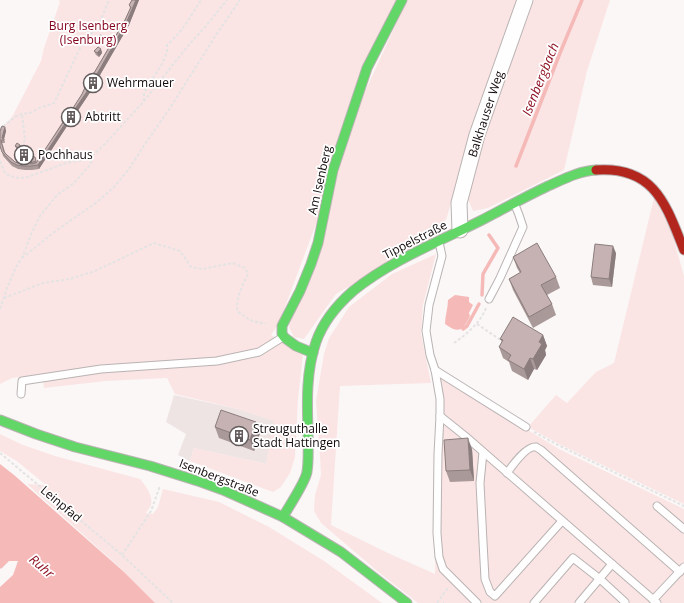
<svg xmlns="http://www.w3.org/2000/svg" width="684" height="603" viewBox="0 0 684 603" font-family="'Open Sans',sans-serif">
  <rect width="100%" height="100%" fill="#fbf7f7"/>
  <!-- built -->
  <path fill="#eee4e3" d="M174,395L238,409L275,421L266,464L194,448L190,461L178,455L186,434L166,422Z"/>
  <!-- green -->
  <g fill="#fae5e4">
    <path d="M59,0H398L322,208L279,323L271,335L303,354L298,399L295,457L290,473L281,487L273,492L190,461L194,448L266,464L274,421L238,409L175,394L167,378L106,381L44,388L42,374L12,378L0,384V132L1,129L12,117L41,61L44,48L60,2Z"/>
    <path d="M407,0H519L471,132L447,217L439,234L336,294L304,339L294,337L289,327L352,120Z"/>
    <path d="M534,0H610L587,71L564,170L488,208L473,211L467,197L484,135Z"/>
    <path d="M654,198L671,230L684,276V504L561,445L528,427L556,395L567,403L596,372L614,363Z"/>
    <path d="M436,254L423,305L421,334L431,383L340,386L331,525L390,554L435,574L437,399L434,384L442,378L559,449L684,509V603H418L377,571L321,523L314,511L315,495L321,475L320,456L316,401L324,354L329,338L349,307L392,274Z"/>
    <path d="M0,434L23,445L55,456L140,479C146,486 155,498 150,507C149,509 147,511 146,513L153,514L158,507L163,489L219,502L269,527L324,561L382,603H154L119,567L27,484L46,485L18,462L0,451Z"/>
  </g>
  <!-- water -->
  <g fill="#f5b9b8">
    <path d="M455,295L469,297V302L473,305L469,313L470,316C463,331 459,334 445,324C445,316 448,308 448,300Z"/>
    <path d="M0,464L14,475L124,572L155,603H0V587L13,575L18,561H9L1,569L0,568Z"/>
  </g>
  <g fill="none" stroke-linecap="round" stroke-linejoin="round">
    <!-- stream -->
    <g stroke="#f5b9b8" stroke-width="3.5">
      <path d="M516,166L560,53L582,0"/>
      <path d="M482,295L483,274L498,248L489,235"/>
      <path d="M463,329L467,326L479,304"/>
    </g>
    <defs>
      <g id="lane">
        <path d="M439,242L442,256L429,305L426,331L430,355L435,370L440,399V416L438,454L437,533L439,557L443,569L477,603"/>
        <path d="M489,299L500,278L523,227L519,215L515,205"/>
        <path d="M435,370L526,427"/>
        <path d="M21,394L22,381L101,369L217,361L259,352L283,337"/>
        <path d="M440,416L465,436L657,603"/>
        <path d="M483,452L480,483L483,542L485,579L490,592L495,596L562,521"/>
        <path d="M507,473C512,466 527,445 536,447C536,447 541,450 541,450L680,572"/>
        <path d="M657,506L684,529"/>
        <path d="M653,600L684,567"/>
        <path d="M534,603L573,558L600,579L625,602L624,603"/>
        <path d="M579,603L612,564"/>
      </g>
      <path id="street" d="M460,230L459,203L477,135L525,0"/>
      <g id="fast">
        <path d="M313,353L296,346L285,338L282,334V326L300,291L311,264L318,243L333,170L367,68L402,0"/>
        <path d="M0,420L36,434L75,447L150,466L201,482L223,490L252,503L283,517L341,552L407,603"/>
        <path d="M283,517C289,506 305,483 307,472C309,459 308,445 308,432C307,402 306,371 316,342C323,322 337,305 353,291C390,261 438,242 480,221C503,209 525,197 548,186C564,179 579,171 596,170"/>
      </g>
      <path id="jam" d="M596,170C655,166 666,205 684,250"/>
    </defs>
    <!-- lane casing -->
    <use href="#lane" stroke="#bab3b3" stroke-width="9"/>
    <!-- street casing -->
    <use href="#street" stroke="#bab3b3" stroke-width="17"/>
    <!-- fast casing -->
    <use href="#fast" stroke="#bab3b3" stroke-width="11"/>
    <!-- jam casing -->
    <use href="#jam" stroke="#bab3b3" stroke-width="11"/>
    <!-- path -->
    <g stroke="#e4e3e3" stroke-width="2" stroke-dasharray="3 2" stroke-linecap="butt">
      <path d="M144,101V94L146,89L162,64L167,52V45C183,31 190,17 201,0"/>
      <path d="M0,130L1,128L15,117L22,114L30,113L39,108L54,103L80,48L100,22L109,0"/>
      <path d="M21,147L25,140L22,114"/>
      <path d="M0,161L5,173L10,176L18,178L28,177L66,163L83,160L92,156L106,143L144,101L187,47L205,27L227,0"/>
      <path d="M22,258L53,233L97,202L114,187L129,169L145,144L170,108L214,38L240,0"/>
      <path d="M4,298L43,283L70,279L95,271L154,243L180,251L191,267L202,269L233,263L245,268L248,274C242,286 236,298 237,311C248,319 253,323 266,323"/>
      <path d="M0,309L7,288L16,267L22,258L32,232L40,216L57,195L74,183L91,164L92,156"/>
      <path d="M477,324L502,341"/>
      <path d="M454,343C467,334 480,323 486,308"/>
      <path d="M534,432L560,446L684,506"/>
      <path d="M0,453L122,555L173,603"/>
      <path d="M122,555L151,511L160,486"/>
      <path d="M437,603L447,589V588"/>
      <path d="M443,603H444"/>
    </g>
    <!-- lane -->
    <use href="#lane" stroke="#fefefe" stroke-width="7"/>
    <!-- street -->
    <use href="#street" stroke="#fefefe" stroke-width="15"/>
    <!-- fast -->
    <use href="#fast" stroke="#63d668" stroke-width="9"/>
    <!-- jam -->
    <use href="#jam" stroke="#b3261e" stroke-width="9"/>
  </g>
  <!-- wall -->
  <g fill="#a99">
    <path d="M132,0H139L129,25L89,94L73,118L70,117L71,120L39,169L32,170H25L18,169L12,166L3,156L2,152L0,131L5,127L6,131L4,139L5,143H2L3,145L5,152L7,155L15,162L18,163L30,164L29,160L32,156L37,162L65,118V117L69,116L68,112L73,108L82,94L86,86V85L94,73L125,20L130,8L129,5Z"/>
    <path d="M97,39L103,40L100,44L98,42Z"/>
    <path d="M101,49L102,53L99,57L96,55L94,51Z"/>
    <path d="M20,145L22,149L21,152L17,150L15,146Z"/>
    <path d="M616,253L612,287L593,285L591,277Z"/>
    <path d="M513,257L556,277L560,288L547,295L552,304L556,315L533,328L513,290L509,279L520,273L517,268Z"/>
    <path d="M543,335L547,346L545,350L546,355L537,370L534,369L528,380L512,371L509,362L503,358L499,347L502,342L500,339Z"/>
    <path d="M256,422L260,433L254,451L219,438L215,427Z"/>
    <path d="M472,449L474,481L450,482L446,471Z"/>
  </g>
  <!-- shaded-wall -->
  <g fill="#8b7d7d">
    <path d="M136,0H139L129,25L89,94L73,118L71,115Z"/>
    <path d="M102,36L103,40L100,44L99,40Z"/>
    <path d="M101,49L102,53L99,57L97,53Z"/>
    <path d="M70,116L71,120L39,169L38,165Z"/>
    <path d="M5,127L6,131L4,139L5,143L4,140L2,138Z"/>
    <path d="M20,145L22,149L21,152L19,148Z"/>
    <path d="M613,246L616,253L612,287L609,279Z"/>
    <path d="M543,335L547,346L545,350L546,355L537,370L533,359L539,342Z"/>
    <path d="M530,358L534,369L528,380L524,369Z"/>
    <path d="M256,422L260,433L254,451L250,440Z"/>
    <path d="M468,438L472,449L474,481L470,470Z"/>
  </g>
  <!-- building -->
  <g fill="#c6b2b2" stroke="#8b7d7d">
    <path d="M132,0H136L127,21L88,90L71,115L68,112L72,107L73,108L82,94L86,85L93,73H94L125,20L131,7L129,5Z"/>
    <path d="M100,35L102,36L99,40L97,39Z"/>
    <path d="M98,47L101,49L97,53L94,51Z"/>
    <path d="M67,114L70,116L38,165L31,166H24L17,165L11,162L2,152L0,146V131L2,126L5,127L2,138L4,139V140H1V141L4,152L7,155L15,162L18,163L32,164L36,163L66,118L65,117Z"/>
    <path d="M17,143L20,145L19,148L15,146Z"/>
    <path d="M32,156L35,157L36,161L30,163L29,160Z"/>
    <path d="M537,243L556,277L541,285L552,304L529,317L509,279L521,272L513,257Z"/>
    <path d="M595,244L613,246L609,279L591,277Z"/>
    <path d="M513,317L543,335L539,342L542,344L533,359L530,358L524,369L508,360L511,355L499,347L503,340L500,339Z"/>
    <path d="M221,410L256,422L250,440L215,427Z"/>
    <path d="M468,438L470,470L446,471L444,440Z"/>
  </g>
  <!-- icons -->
  <defs>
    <symbol id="building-ring" viewBox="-11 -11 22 22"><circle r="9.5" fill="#fff" stroke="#645c5c" stroke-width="1.5"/><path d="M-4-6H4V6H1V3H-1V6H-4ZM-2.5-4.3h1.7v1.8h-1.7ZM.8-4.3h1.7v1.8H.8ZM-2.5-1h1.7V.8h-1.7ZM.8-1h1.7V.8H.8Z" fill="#645c5c"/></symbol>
  </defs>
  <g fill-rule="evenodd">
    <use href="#building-ring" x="82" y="72" width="22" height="22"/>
    <use href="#building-ring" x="60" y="106" width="22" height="22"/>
    <use href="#building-ring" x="13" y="144" width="22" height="22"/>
    <use href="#building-ring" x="228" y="425" width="22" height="22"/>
  </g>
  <g text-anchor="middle" stroke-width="3.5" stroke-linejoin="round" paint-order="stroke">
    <!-- park labels -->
    <g font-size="12" fill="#83001a" stroke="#fff">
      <text x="88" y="30">Burg Isenberg<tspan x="88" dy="14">(Isenburg)</tspan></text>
    </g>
    <!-- poi labels -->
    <g font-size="12" fill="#120909" stroke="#fff" text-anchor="start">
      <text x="107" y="87">Wehrmauer</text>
      <text x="85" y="121">Abtritt</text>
      <text x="38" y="159">Pochhaus</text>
      <text x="253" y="433">Streuguthalle<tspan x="253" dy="14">Stadt Hattingen</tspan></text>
    </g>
    <!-- street labels -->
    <g font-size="12" fill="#120909" stroke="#fff">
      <text transform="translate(486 114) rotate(-72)" y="4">Balkhauser Weg</text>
      <text transform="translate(320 180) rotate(-77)" y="4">Am Isenberg</text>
      <text transform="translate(415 240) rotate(-27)" y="4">Tippelstraße</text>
      <text transform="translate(219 478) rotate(21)" y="4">Isenbergstraße</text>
      <text transform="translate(61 504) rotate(40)" y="4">Leinpfad</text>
    </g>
    <!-- water labels -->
    <g font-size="13" font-style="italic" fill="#8f1324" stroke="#fff">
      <text transform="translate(540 79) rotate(-68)" y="5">Isenbergbach</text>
      <text transform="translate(42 566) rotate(41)" y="5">Ruhr</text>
    </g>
  </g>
</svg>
